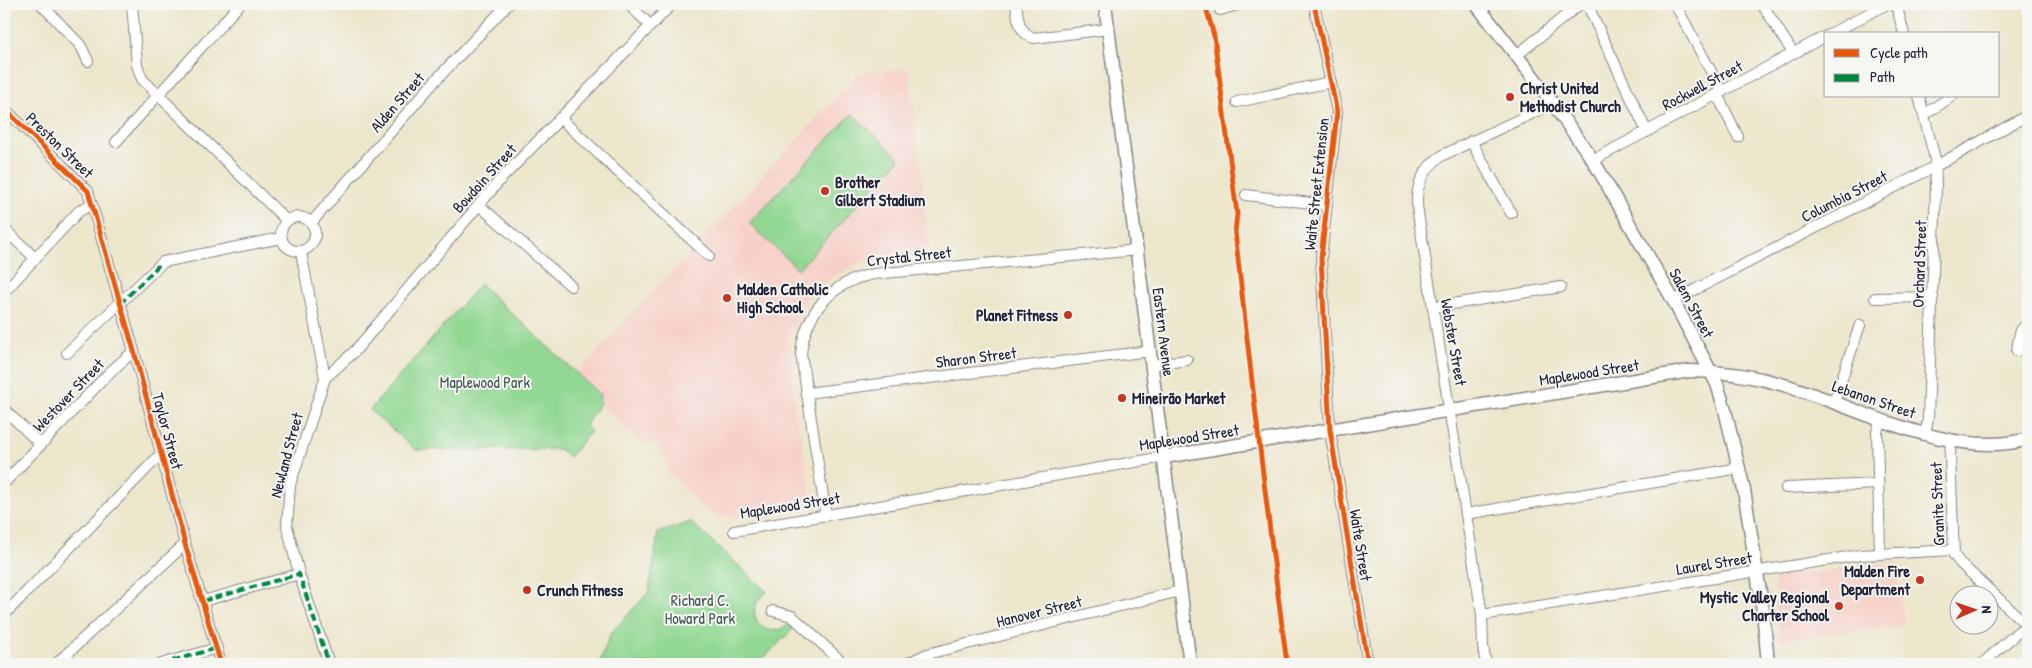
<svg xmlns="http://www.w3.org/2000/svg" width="2032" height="668" viewBox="0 0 2032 668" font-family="'Patrick Hand',sans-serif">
  <rect width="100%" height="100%" fill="#f6f6f2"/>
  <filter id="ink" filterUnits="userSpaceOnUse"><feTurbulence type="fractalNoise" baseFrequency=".02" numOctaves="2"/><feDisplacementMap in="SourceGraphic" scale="10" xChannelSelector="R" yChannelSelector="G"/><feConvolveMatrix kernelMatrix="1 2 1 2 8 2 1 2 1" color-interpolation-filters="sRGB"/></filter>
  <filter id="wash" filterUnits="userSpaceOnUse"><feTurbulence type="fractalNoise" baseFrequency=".0096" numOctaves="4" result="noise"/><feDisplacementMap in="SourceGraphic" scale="20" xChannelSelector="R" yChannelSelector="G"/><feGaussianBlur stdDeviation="1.12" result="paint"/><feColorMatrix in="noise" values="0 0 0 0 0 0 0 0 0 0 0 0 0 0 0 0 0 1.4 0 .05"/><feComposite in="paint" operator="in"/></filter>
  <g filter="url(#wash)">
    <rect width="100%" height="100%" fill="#ece6cb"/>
    <!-- built -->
    <g fill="#f7d1c9">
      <path d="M909,69L930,251L857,264L811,290L789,337L793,394L813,505L731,518L708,513L666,471L667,459L656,445L641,443L599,404L600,395L577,373L859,73Z"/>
      <path d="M1896,562L1904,626L1780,640L1774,587L1775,581L1777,577Z"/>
    </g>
    <!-- green -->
    <g fill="#92d893" stroke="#5a7d67">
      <path d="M852,114L900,159L798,269L749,223Z"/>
      <path d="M480,284L600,395L599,404L585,426L591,431L569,457L560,449L416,450L370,410Z"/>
      <path d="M691,522L767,592C763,596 758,599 756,604C750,617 762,634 777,630C780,630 784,627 788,625L794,628L758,664H599L611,633L649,592L658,533Z"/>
    </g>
  </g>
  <g filter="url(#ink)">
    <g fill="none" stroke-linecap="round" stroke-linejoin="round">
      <defs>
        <g id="minor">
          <path d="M41,4L81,46L88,61"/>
          <path d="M132,4L137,65L142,79L287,221"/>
          <path d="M628,4L650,25"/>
          <path d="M1016,4C1018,18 1018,33 1034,38L1109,29"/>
          <path d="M1314,4L1337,112L1321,258L1330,430L1368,664"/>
          <path d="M1587,4L1647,132"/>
          <path d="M1675,4L1722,92"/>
          <path d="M1762,4L1793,53"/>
          <path d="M1896,4L1904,34"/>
          <path d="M1220,10L1241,4"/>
          <path d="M1830,34L1887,4"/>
          <path d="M1517,55L1580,4"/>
          <path d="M1717,94L1738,137"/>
          <path d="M1919,96L1935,159L1936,185L1928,419L1925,434"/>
          <path d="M1237,102L1331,82"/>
          <path d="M4,108L88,191L134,351L185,544L221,664"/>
          <path d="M1924,115L1952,96"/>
          <path d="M560,118L709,256"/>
          <path d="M1471,141L1511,213"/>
          <path d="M116,142L240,4"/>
          <path d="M1593,160L1826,36"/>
          <path d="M1246,195L1327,205"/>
          <path d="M479,205L571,286"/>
          <circle cx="298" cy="234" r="17"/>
          <path d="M311,223L435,81L508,4"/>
          <path d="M4,229L35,258"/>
          <path d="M301,252L325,378L290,485L287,526L299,574L329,664"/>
          <path d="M4,292L79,211L92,204"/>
          <path d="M1875,298L1933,297"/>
          <path d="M1673,301L1936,166L2028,115"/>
          <path d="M1433,307L1561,287"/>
          <path d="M2017,351C2019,341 2018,327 2028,325"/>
          <path d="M67,353L163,262L281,238"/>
          <path d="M1152,365L1187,360"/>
          <path d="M325,378L355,351L500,180L672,4"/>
          <path d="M806,393L1150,351"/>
          <path d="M1834,402L1860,325"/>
          <path d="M4,409L41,445"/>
          <path d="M1951,440L1950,455L1954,555L1960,563L2028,626"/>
          <path d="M4,483L110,372L134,351"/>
          <path d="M1786,488L1878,484"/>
          <path d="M1466,514L1740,468"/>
          <path d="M826,516L801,354C805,312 833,281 874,274L1138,250"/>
          <path d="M734,531L1164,457"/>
          <path d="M1880,554L1877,432L1881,419"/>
          <path d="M203,601L299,574"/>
          <path d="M773,611L792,616L844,664"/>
          <path d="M4,615L161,454"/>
          <path d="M1482,615L1860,555L1953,550"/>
          <path d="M56,664L185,544"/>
          <path d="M161,664L217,648"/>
          <path d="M906,664L927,654L1180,591"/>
          <path d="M1486,664L1483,647L1482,615L1418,213C1414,189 1422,168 1443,155L1554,103"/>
          <path d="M1982,664L2019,631L2028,626"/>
        </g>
        <g id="major">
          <path d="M1105,4L1190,664"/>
          <path d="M1476,4L1535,79L1593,160L1672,298L1717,384L1725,410L1744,490L1763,611L1768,664"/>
          <path d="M1164,457L1690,371C1721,371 1754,376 1784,385C1856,406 1952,461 2028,439"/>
          <path d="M4,663V664"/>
        </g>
      </defs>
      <!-- minor casing -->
      <use href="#minor" stroke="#878483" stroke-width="12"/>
      <!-- major casing -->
      <use href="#major" stroke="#878483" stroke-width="15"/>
      <!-- minor -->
      <use href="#minor" stroke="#fff" stroke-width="10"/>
      <!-- major -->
      <use href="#major" stroke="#fff" stroke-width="12"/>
      <!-- quiet -->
      <g stroke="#00873e" stroke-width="4" stroke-dasharray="8 4" stroke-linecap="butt">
        <path d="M120,304L159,265"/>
        <path d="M203,601L299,574L329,664"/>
        <path d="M161,664L217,648"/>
      </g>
      <defs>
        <g id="cycleway">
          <path d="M1205,4L1214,36L1237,214L1235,232C1251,376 1268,520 1287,664"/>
          <path d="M1314,4L1337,112L1321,258L1330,430L1368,664"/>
          <path d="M4,108L88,191L134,351L185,544L221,664"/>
        </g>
      </defs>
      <!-- cycleway casing -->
      <use href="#cycleway" stroke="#f6f6f2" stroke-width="8"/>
      <!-- cycleway -->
      <use href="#cycleway" stroke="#e8590c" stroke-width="5"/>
    </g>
  </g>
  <!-- markers -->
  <g fill="#c8321e" stroke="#f6f6f2" stroke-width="2">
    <circle cx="1510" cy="97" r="5"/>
    <circle cx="825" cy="191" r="5"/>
    <circle cx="727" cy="298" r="5"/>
    <circle cx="1068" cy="315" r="5"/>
    <circle cx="1122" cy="398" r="5"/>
    <circle cx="1920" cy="580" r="5"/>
    <circle cx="527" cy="590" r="5"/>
    <circle cx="1839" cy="606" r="5"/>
  </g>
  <g text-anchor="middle" stroke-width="4" stroke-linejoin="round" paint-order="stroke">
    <!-- street labels -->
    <g font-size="16" fill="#22223b" stroke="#f6f6f2">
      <text transform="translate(1702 85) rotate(-28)" y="6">Rockwell Street</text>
      <text transform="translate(397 102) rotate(-49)" y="6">Alden Street</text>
      <text transform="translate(60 145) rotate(44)" y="6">Preston Street</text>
      <text transform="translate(484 178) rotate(-48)" y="6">Bowdoin Street</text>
      <text transform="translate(1316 184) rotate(-84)" y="6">Waite Street Extension</text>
      <text transform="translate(1844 196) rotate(-27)" y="6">Columbia Street</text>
      <text transform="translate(909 256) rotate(-6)" y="6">Crystal Street</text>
      <text transform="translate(1919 264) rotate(-88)" y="6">Orchard Street</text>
      <text transform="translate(1692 303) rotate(62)" y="6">Salem Street</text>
      <text transform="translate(1164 332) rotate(83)" y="6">Eastern Avenue</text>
      <text transform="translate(1454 342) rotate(80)" y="6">Webster Street</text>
      <text transform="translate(976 357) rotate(-7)" y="6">Sharon Street</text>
      <text transform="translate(1589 372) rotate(-9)" y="6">Maplewood Street</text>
      <text transform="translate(68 395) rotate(-46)" y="6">Westover Street</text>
      <text transform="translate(1874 399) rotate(19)" y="6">Lebanon Street</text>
      <text transform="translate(168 431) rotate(75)" y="6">Taylor Street</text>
      <text transform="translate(1189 437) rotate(-9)" y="6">Maplewood Street</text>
      <text transform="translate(286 455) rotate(-75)" y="6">Newland Street</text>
      <text transform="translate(1937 504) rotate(-92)" y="6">Granite Street</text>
      <text transform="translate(790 505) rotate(-9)" y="6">Maplewood Street</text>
      <text transform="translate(1361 545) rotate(81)" y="6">Waite Street</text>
      <text transform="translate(1714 563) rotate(-9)" y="6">Laurel Street</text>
      <text transform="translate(1039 611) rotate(-14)" y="6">Hanover Street</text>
    </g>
    <!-- poi labels -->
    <g font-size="16" font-weight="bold" fill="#22223b" stroke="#f6f6f2" text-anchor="start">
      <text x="1520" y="94">Christ United<tspan x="1520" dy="18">Methodist Church</tspan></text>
      <text x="835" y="188">Brother<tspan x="835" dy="18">Gilbert Stadium</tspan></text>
      <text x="737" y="295">Malden Catholic<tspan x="737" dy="18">High School</tspan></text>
      <text x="1058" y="321" text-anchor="end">Planet Fitness</text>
      <text x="1132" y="404">Mineirão Market</text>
      <text x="1910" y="577" text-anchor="end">Malden Fire<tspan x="1910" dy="18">Department</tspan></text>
      <text x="537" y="596">Crunch Fitness</text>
      <text x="1829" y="603" text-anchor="end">Mystic Valley Regional<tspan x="1829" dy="18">Charter School</tspan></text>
    </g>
    <!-- park labels -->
    <g font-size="16" fill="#445955" stroke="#f6f6f2">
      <text x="485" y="388">Maplewood Park</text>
      <text x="700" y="606">Richard C.<tspan x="700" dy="18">Howard Park</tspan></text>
    </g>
  </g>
  <!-- margin -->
  <rect width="2032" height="668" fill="none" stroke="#f6f6f2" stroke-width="20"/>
  <!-- legend -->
  <rect x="1824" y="32" width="175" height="65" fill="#f6f6f2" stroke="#a1a1a9"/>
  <rect x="1834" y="49" width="25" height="8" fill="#e8590c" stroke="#a1a1a9"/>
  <text x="1870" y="58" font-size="15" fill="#22223b">Cycle path</text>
  <rect x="1834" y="74" width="25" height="8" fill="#00873e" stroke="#a1a1a9"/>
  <text x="1870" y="82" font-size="15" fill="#22223b">Path</text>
  <!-- north arrow -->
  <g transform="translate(1974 610) rotate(88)"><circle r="24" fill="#f6f6f2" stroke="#a1a1a9"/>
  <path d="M0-4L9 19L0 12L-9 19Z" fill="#c8321e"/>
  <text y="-8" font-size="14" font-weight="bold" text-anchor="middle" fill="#22223b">N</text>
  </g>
</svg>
